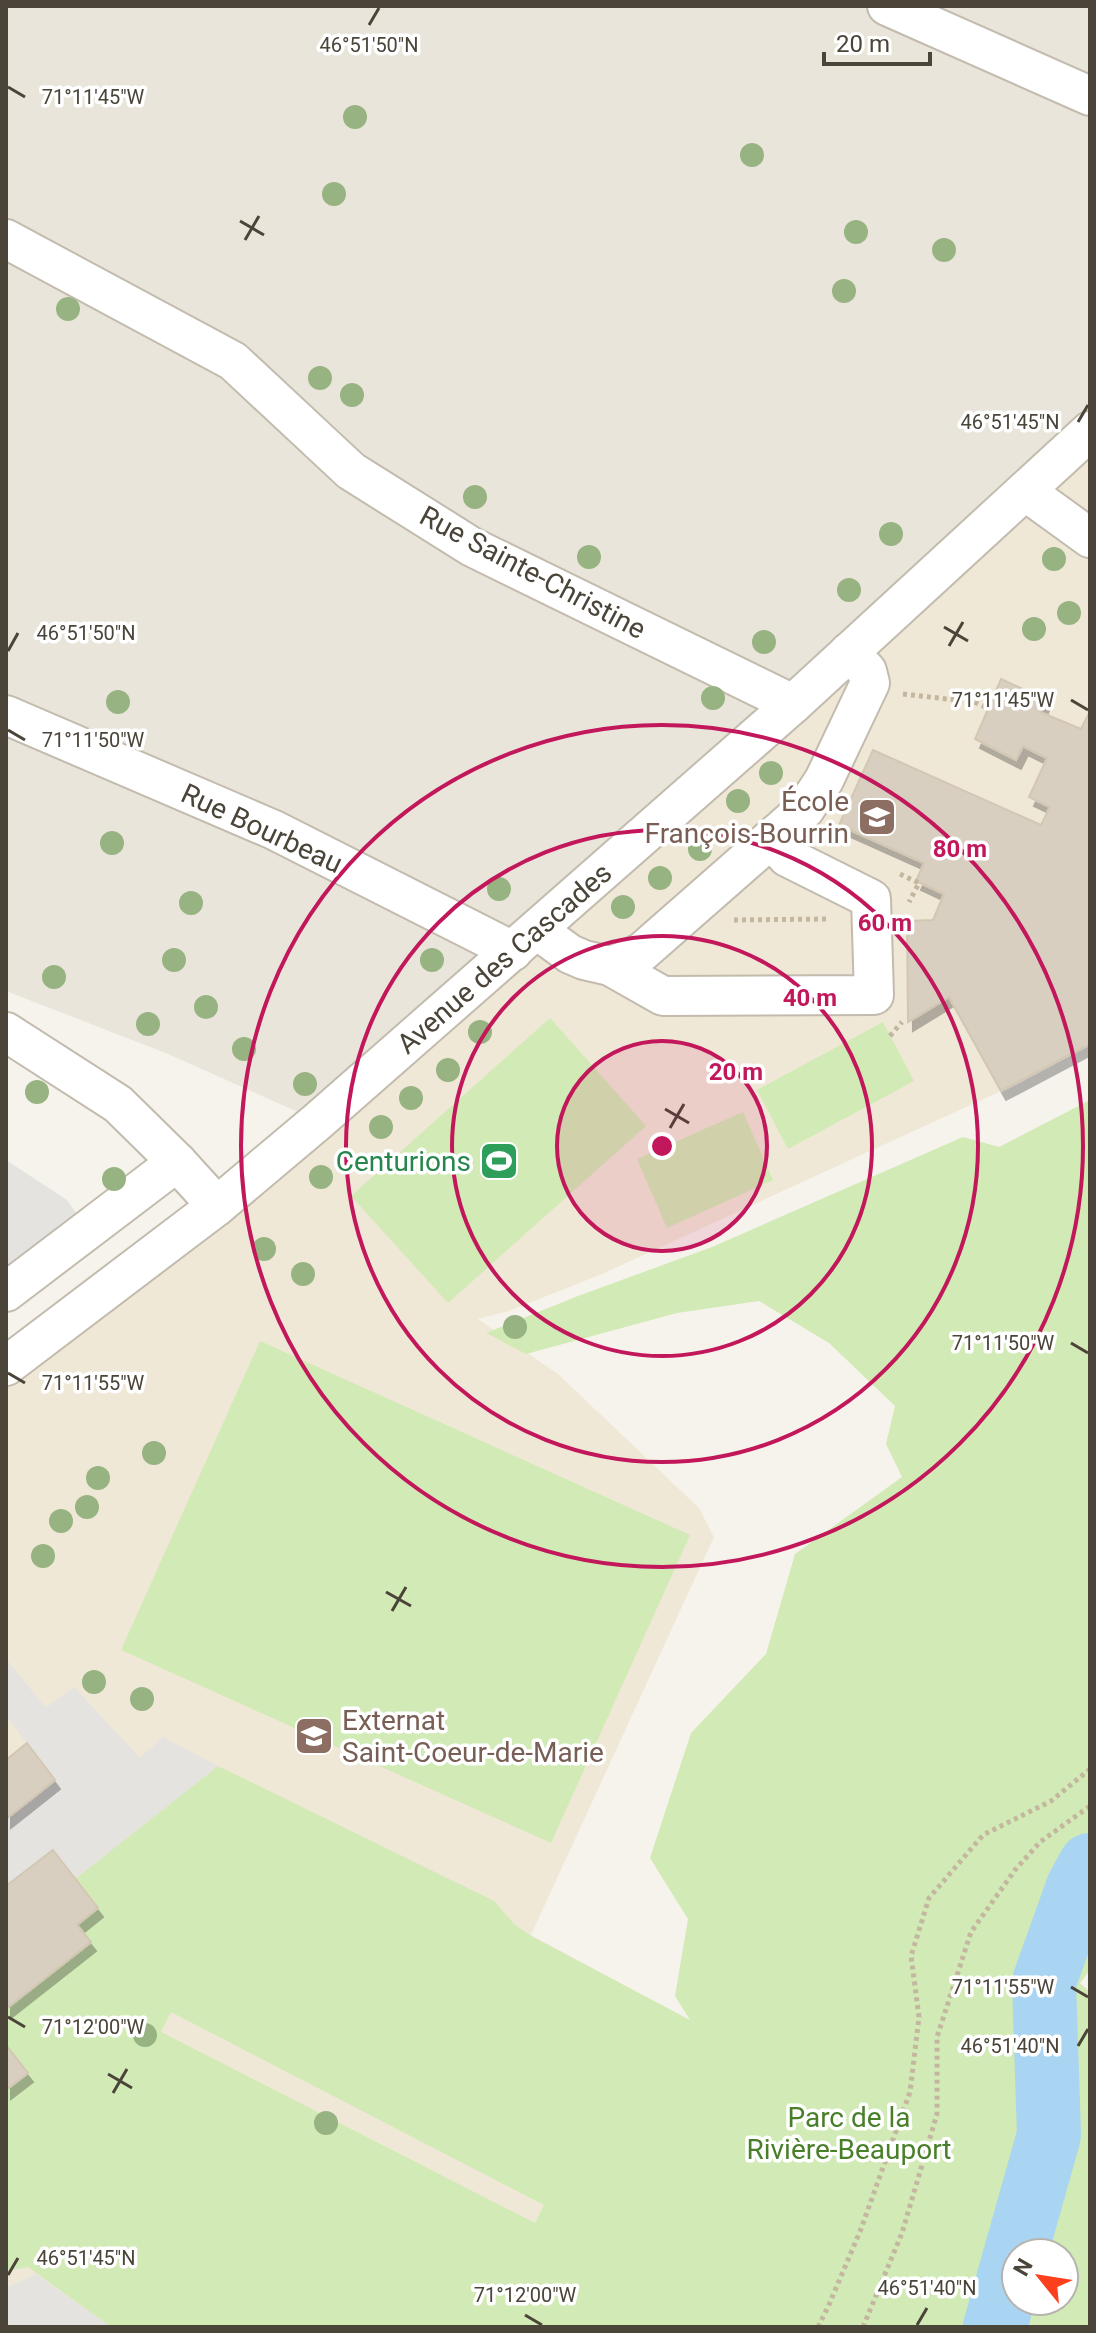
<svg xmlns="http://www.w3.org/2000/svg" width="1096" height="2333" viewBox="0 0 1096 2333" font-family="Roboto,sans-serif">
  <defs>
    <filter id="shadow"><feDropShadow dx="5" dy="9" stdDeviation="0" flood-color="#0004"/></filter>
  </defs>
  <rect width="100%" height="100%" fill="#f6f3ec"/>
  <!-- residential -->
  <path fill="#eae5da" d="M6,6H1090V431L318,1121L168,1054L6,991Z"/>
  <!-- education -->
  <path fill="#efe8d6" d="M1090,431V1044L1001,1091L602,1274L509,1311L478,1319L558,1374L699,1508L714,1537L531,1935L691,2021L499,2327H6V1366Z"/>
  <!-- green -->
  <g fill="#d2eab5" fill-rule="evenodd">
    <path d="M550,1018L646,1126L448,1303L351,1196Z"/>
    <path d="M883,1022L914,1081L788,1149L757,1090Z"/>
    <path d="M1090,1100V1970L1080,1983L1090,1992V2327H111L28,2267L6,2271V2090L28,2073L6,2045V2009L90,1943L77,1925L98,1908L75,1879L218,1766L494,1901L515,1925L531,1936L690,2020L675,1996L688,1919L650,1858L691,1733L766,1654L795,1554L902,1477L886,1444L895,1406L829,1343L759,1301L677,1313L526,1354L486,1333L578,1296L712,1247L963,1137L999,1147ZM171,2012L544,2205L535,2223L161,2032ZM1016,2253H1064V2301H1016Z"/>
    <path d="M743,1112L773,1180L667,1228L637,1159Z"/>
    <path d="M260,1341L690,1535L551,1843L121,1650Z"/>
  </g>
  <!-- parking -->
  <g fill="#e5e3e0">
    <path d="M6,1160L67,1200L97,1243L6,1312Z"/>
    <path d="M6,1659L46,1708L74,1687L140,1758L163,1737L218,1766L75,1879L52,1850L6,1886V1819L54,1780L6,1715Z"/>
    <path d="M36,2274L111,2327H6V2288Z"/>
  </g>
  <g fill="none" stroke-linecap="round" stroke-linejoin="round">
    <!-- river -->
    <path stroke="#a9d4f2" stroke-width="64" d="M995,2327L1049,2135L1044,1982L1078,1887L1090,1865"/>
  </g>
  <!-- building -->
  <g fill="#d8cfc1" stroke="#d3c7b4" stroke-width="2" filter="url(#shadow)">
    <path d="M1001,679L1045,699L1040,712L1081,729L1090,711V1044L1001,1091L949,997L908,1022L907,921L933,920L944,894L916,881L924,863L839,825L873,750L1041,825L1050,807L1029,797L1047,758L1023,746L1016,760L975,739Z"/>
    <path d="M27,1743L55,1780L6,1819V1760Z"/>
    <path d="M53,1850L98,1908L77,1925L91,1942L6,2009V1886Z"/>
    <path d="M6,2045L28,2073L6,2090Z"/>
  </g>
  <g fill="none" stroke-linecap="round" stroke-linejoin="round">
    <defs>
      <g id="minor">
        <path d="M887,6L1090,96"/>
        <path d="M6,239L233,361L351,471L472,547L793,704"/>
        <path d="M1025,491L1090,538"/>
        <path d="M6,715L274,830L513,951"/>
        <path d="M537,930L570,954L584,960L610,966L663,996L874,995L871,899L787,857L771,839"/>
        <path d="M610,966L629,959L642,952L805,809L824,780L870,683L867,671L849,652"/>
        <path d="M6,1032L118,1104L177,1162"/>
        <path d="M6,1292L177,1162L217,1206"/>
        <path d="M6,1366L217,1206L318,1121L793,704L1090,431"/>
      </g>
    </defs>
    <!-- minor casing -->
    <use href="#minor" stroke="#c2bbae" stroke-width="42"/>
    <!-- path -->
    <g stroke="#c4b79f" stroke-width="5" stroke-dasharray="4 4" stroke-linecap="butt">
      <path d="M903,694L974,702L988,708"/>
      <path d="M900,874L919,883L909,902"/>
      <path d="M734,920L828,919"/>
      <path d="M890,1036L902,1022"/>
      <path d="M818,2327L828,2307L861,2229L910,2092L919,2017L911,1956L929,1898L983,1835L1051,1801L1090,1769"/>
      <path d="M863,2327L902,2233L937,2114V2037L971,1932L1015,1870L1040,1842L1090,1806"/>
    </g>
    <!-- minor -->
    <use href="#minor" stroke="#fff" stroke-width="38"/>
  </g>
  <!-- trees -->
  <g fill="#97b381">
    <circle cx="355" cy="117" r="12"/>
    <circle cx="752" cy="155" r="12"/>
    <circle cx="334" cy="194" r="12"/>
    <circle cx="856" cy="232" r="12"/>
    <circle cx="944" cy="250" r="12"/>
    <circle cx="844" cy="291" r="12"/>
    <circle cx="68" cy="309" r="12"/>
    <circle cx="320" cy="378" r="12"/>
    <circle cx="352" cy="395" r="12"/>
    <circle cx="475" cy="497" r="12"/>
    <circle cx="891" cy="534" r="12"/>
    <circle cx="589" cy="557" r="12"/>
    <circle cx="1054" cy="559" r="12"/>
    <circle cx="849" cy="590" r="12"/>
    <circle cx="1069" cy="613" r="12"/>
    <circle cx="1034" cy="629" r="12"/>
    <circle cx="764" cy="642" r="12"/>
    <circle cx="713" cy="698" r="12"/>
    <circle cx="118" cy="702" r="12"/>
    <circle cx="771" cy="773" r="12"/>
    <circle cx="738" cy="801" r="12"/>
    <circle cx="112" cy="843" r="12"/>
    <circle cx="700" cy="849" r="12"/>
    <circle cx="660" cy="878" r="12"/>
    <circle cx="499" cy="889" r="12"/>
    <circle cx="191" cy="903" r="12"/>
    <circle cx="623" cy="907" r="12"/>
    <circle cx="174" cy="960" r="12"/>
    <circle cx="432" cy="960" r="12"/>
    <circle cx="54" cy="977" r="12"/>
    <circle cx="206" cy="1007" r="12"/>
    <circle cx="148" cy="1024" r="12"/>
    <circle cx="480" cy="1032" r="12"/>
    <circle cx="244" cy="1049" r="12"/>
    <circle cx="448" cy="1070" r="12"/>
    <circle cx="305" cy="1084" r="12"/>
    <circle cx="37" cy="1092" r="12"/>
    <circle cx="411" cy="1098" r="12"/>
    <circle cx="381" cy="1127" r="12"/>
    <circle cx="321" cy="1177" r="12"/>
    <circle cx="114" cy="1179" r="12"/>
    <circle cx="264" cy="1249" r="12"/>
    <circle cx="303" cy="1274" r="12"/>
    <circle cx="515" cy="1327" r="12"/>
    <circle cx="154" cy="1453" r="12"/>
    <circle cx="98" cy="1478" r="12"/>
    <circle cx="87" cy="1507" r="12"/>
    <circle cx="61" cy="1521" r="12"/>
    <circle cx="43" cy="1556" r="12"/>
    <circle cx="94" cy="1682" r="12"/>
    <circle cx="142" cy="1699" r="12"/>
    <circle cx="145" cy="2035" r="12"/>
    <circle cx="326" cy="2123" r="12"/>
  </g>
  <!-- ticks -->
  <path fill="none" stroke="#4b4439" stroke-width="3" d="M369,25L379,8M8,87L25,97M240,221L264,235M245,240L259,216M1078,422L1088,405M944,627L968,641M949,646L963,622M8,651L18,633M1071,700L1088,710M8,730L25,740M665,1109L689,1123M670,1128L684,1104M1071,1343L1088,1353M8,1373L25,1383M386,1592L411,1606M392,1611L406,1587M1071,1987L1088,1997M8,2017L25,2027M1078,2046L1088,2029M108,2074L132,2088M113,2093L127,2069M8,2275L18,2258M525,2315L542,2325M917,2325L927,2308"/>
  <!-- distance rings -->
  <circle cx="662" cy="1146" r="105" fill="#c2185b" fill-opacity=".12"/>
  <g fill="none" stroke="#c2185b" stroke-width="4">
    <circle cx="662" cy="1146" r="105"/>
    <circle cx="662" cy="1146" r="210"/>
    <circle cx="662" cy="1146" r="316"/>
    <circle cx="662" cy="1146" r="421"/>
  </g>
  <!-- icons -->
  <defs>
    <symbol id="school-square" viewBox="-11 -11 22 22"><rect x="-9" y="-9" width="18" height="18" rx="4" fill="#8d6e63" stroke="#fff"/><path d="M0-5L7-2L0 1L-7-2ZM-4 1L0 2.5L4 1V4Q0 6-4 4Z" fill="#fff"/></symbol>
    <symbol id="stadium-square" viewBox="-11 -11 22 22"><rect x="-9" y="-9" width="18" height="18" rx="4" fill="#2e9e5b" stroke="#fff"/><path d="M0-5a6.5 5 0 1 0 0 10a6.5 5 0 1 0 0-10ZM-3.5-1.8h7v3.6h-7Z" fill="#fff"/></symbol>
  </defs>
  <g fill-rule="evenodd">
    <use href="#school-square" x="855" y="795" width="44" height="44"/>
    <use href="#stadium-square" x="477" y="1139" width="44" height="44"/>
    <use href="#school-square" x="292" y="1714" width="44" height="44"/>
  </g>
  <g text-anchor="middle" stroke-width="7" stroke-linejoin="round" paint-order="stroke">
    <!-- street labels -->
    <g font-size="28" fill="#4b4439" stroke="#fff">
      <text transform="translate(533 572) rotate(28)" y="10">Rue Sainte-Christine</text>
      <text transform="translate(262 828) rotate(25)" y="10">Rue Bourbeau</text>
      <text transform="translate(504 958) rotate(-41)" y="10">Avenue des Cascades</text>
    </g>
    <!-- education labels -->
    <g font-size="28" fill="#785e54" stroke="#fff" text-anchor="end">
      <text x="849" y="811">École<tspan x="849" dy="32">François-Bourrin</tspan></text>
      <text x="342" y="1730" text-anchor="start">Externat<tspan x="342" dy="32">Saint-Coeur-de-Marie</tspan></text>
    </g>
    <!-- leisure labels -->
    <g font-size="28" fill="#27864d" stroke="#fff" text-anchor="end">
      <text x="471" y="1171">Centurions</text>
    </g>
    <!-- park labels -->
    <g font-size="28" fill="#4a7f2a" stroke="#fff">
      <text x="849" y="2127">Parc de la<tspan x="849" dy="32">Rivière-Beauport</tspan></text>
    </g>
  </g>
  <g font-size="20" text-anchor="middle" fill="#4b4439" stroke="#fff" stroke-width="7" stroke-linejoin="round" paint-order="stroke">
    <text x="369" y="52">46°51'50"N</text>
    <text x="93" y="104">71°11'45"W</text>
    <text x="1010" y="429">46°51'45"N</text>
    <text x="86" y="640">46°51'50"N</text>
    <text x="1003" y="707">71°11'45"W</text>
    <text x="93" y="747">71°11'50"W</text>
    <text x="1003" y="1350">71°11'50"W</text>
    <text x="93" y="1390">71°11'55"W</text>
    <text x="1003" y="1994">71°11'55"W</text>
    <text x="93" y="2034">71°12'00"W</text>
    <text x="1010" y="2053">46°51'40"N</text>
    <text x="86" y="2265">46°51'45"N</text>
    <text x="927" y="2295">46°51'40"N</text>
    <text x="525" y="2302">71°12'00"W</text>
  </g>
  <circle cx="662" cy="1146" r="12" fill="#c2185b" stroke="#fff" stroke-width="4"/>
  <g font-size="24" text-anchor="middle" font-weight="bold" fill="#c2185b" stroke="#fff" stroke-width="7" stroke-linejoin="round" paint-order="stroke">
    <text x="960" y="857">80 m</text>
    <text x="885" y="931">60 m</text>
    <text x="810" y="1006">40 m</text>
    <text x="736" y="1080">20 m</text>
  </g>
  <!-- border -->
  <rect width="1096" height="2333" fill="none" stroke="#4b4439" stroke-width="16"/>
  <!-- north arrow -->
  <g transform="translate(1040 2277) rotate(300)"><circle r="38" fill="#ffffff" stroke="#b7b4b0" stroke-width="2"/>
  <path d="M0-6L14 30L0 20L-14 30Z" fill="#fc3f1d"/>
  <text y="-12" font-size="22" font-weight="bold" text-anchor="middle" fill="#4b4439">N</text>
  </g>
  <!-- scale -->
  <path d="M824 52v12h106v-12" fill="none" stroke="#4b4439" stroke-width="4"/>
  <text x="836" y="52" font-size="24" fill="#4b4439" stroke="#ffffff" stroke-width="6" paint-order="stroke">20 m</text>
</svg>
